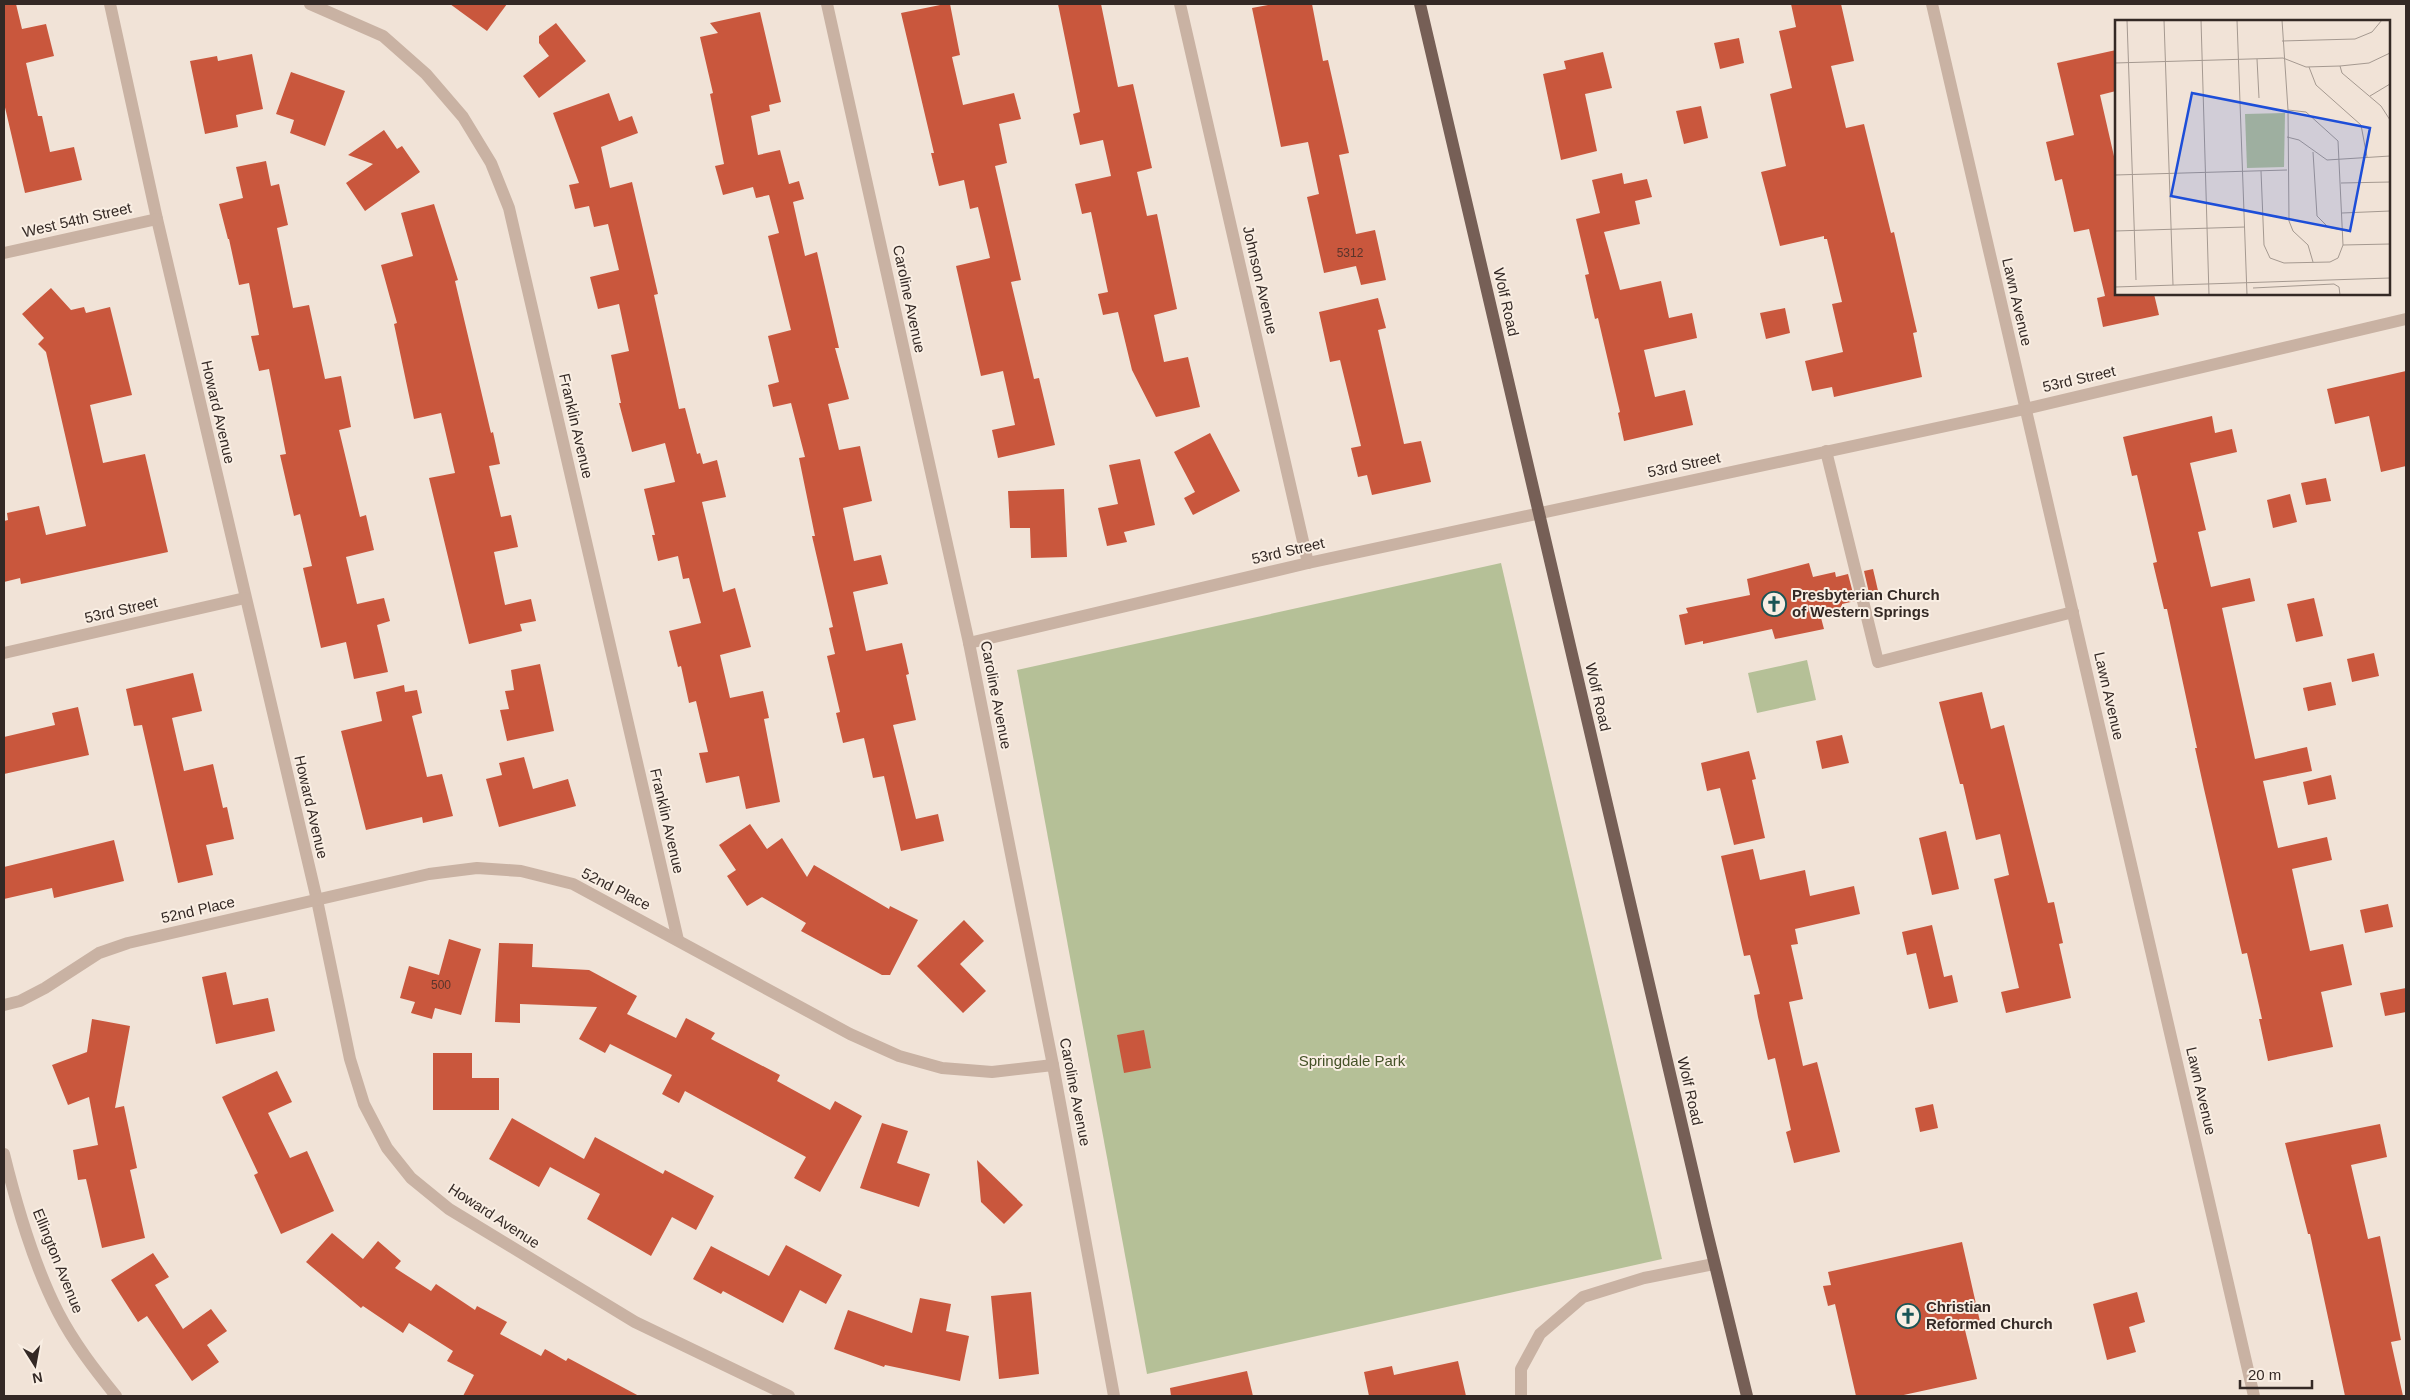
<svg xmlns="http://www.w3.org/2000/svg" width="2410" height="1400" viewBox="0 0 2410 1400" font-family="Arial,sans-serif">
  <rect width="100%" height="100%" fill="#f1e3d7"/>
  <!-- green -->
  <g fill="#b5c097">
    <path d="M1501,563L1662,1259L1147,1374L1017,670Z"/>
    <path d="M1807,660L1816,700L1757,713L1748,673Z"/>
  </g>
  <!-- building -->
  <g fill="#c9573d">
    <path d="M4,4H16L22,29L46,24L54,56L26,63L38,116H42L50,152L74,147L82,180L25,193L4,103Z"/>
    <path d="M450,4H507L487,31Z"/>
    <path d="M945,4H950L960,55L952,57L963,105L1014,93L1021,119L999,124L1007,163L995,166L1021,280L1011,282L1034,379L1039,378L1055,445L998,458L992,430L1015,425L1003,371L981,376L956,266L990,258L978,207L970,209L964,180L939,186L931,153H934L901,13Z"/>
    <path d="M1058,4H1101L1118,87L1133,84L1152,168L1137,172L1147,216L1157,214L1177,309L1154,315L1164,362L1188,357L1200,407L1156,417L1132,370L1118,312L1103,315L1098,294L1108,292L1091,212L1082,214L1075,184L1111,176L1103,140L1080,145L1073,114L1080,112Z"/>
    <path d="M1273,4H1312L1323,61L1328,60L1349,153L1339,155L1356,234L1375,230L1386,280L1361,285L1356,266L1324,273L1307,197L1319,194L1308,142L1281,147L1252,8Z"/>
    <path d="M1791,4H1841L1854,61L1831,66L1846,128L1864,124L1891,233L1894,232L1917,332L1913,333L1922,377L1834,397L1832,387L1812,391L1805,361L1843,352L1832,304L1842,302L1827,239H1824V236L1780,246L1761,172L1786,166L1770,94L1792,88L1779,31L1796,27Z"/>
    <path d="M760,12L781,102L769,105L770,111L751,116L758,155L780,150L789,184L799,181L804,199L793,202L805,256L817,252L839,348H835L849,399L828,404L839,450L860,446L872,501L843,508L854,561L881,555L888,584L853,592L866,651L902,643L909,674L906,675L916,720L893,725L916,819L938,814L944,841L901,851L884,776L873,778L864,738L843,743L836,713L840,712L827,656L835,654L829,628L833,627L812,536H815L799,458L805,457L791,403L773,407L768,385L779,382L768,336L791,330L768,236L779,233L769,195L756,198L753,187L723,195L715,166L724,164L710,94L713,93L700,37L718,33L710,23Z"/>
    <path d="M556,23L586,61L539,98L523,76L549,56L539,43V36Z"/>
    <path d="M1739,38L1744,63L1720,69L1714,43Z"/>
    <path d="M2116,50V91L2100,95L2116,165V294H2154L2159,315L2103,327L2097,298L2105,296L2089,229L2074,232L2062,179L2055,181L2046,142L2074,135L2057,63Z"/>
    <path d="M1603,52L1612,88L1585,94L1597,151L1561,160L1543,74L1566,69L1564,61Z"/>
    <path d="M252,54L263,109L236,115L238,127L205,134L190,61L217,56L218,61Z"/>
    <path d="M291,72L345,91L325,146L290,133L294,120L276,114Z"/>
    <path d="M609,93L619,121L632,116L638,133L601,147L610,188L632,182L658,294L654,295L679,409L685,408L697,454L700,453L703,464L717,460L726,497L702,502L723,592L735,588L751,647L720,655L730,698L763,691L769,718L764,719L780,802L746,809L739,776L706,783L699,753L708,752L696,701L689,703L681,666L678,667L669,631L701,623L689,578L683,579L678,556L658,561L652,535H655L644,489L675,482L665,443L632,452L619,403H621L611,355L629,351L619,304L598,309L590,277L619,270L608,224L594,227L589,206L575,209L569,185L579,183L553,113Z"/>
    <path d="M1701,106L1708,138L1684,144L1676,111Z"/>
    <path d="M384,130L397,149L402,146L420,172L365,211L346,183L373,164L348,155Z"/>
    <path d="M266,161L271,186L279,184L288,225L277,228L293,308L309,305L325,379L341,376L351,427L339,430L360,517L366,515L374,550L346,557L357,604L384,598L390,621L377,625L388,672L354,679L346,642L321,648L303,568L312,566L300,514L294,516L280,455L286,454L269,369L259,371L251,336L259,335L249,283L239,285L229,239H228L219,204L243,198L236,167Z"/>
    <path d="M1622,173L1624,184L1647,179L1652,197L1635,201L1640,224L1604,232L1620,290L1661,281L1669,318L1692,313L1697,338L1644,350L1655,397L1685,390L1693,425L1624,441L1618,413L1620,412L1598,318L1595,319L1585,275L1589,274L1576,219L1600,213L1592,180Z"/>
    <path d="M434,204L458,280L455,281L491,433L493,432L500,464L489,466L501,517L511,515L518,547L494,552L505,605L531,599L536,621L520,624L522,631L469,644L429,478L455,473L441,413L414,419L394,324L397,323L381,265L413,256L401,213Z"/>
    <path d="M51,288L71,310L84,307L86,313L110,307L132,395L90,405L103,463L145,454L168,552L21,584L20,578L4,582V521L8,520L7,513L39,506L46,535L86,526L46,352L38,344L44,338L22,314Z"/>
    <path d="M1378,298L1386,328L1378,330L1404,444L1421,441L1431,482L1372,495L1367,475L1358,477L1351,448L1361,446L1340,360L1330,362L1319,312Z"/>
    <path d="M1785,308L1790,333L1766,339L1760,313Z"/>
    <path d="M2406,371V466L2381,472L2369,416L2335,424L2327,389Z"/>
    <path d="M2212,416L2215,433L2232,429L2237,452L2190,463L2206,530L2198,532L2211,587L2250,578L2255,601L2222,608L2255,759L2307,747L2312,771L2263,781L2278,848L2327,837L2332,860L2292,869L2310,951L2343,944L2352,985L2321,992L2333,1047L2268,1061L2259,1019H2262L2247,953L2242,954L2204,789L2195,748H2197L2167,609H2164L2153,563L2157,562L2137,475L2132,476L2123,437Z"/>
    <path d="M1210,433L1240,491L1193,515L1184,498L1195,492L1174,452Z"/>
    <path d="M1140,459L1155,525L1124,532L1127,542L1107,546L1098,508L1118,504L1109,465Z"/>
    <path d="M2326,478L2331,501L2306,505L2301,483Z"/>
    <path d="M1064,489L1067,557L1031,558L1030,528H1010L1008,491Z"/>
    <path d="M2290,494L2297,522L2273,528L2267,500Z"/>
    <path d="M1809,563L1813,577L1835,572L1836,577L1848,574L1855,601L1842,604V609L1820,614L1824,629L1775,639L1772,629L1703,644V641L1685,645L1679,615L1688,613L1686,608L1750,595L1747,579Z"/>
    <path d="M1873,569L1879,595L1870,597L1864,571Z"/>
    <path d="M2314,598L2323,636L2296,642L2287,604Z"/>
    <path d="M2374,653L2379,676L2352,682L2347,659Z"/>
    <path d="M540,664L554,731L507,741L500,710L509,709L505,691L514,690L511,670Z"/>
    <path d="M193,673L202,711L172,718L184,771L213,764L223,808L227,807L234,839L206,845L213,875L178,883L142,725L134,726L126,689Z"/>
    <path d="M2331,682L2336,705L2308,711L2303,688Z"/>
    <path d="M404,685L405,692L417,690L422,713L412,716L427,777L442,774L453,816L423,823L422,817L366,830L341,731L382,721L376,692Z"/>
    <path d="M1982,692L1991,729L2004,725L2048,903L2054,902L2063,943L2059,944L2071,998L2006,1013L2001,992L2019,988L1994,879L2009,875L2000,834L1976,840L1963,784H1960L1939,702Z"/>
    <path d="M78,707L89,755L4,774V737L55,725L52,713Z"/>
    <path d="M1842,735L1849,763L1822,769L1816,741Z"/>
    <path d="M1749,751L1756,779L1752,780L1765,838L1734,845L1720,788L1707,791L1701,763Z"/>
    <path d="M524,757L533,789L568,779L576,806L499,827L486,779L502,775L499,763Z"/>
    <path d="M2331,775L2336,799L2308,805L2303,782Z"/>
    <path d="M750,824L767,849L782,838L807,877L814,865L889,909L890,906L918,920L890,975H882L801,931L806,923L762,897L747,906L727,876L736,870L719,845Z"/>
    <path d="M1946,831L1959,889L1932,895L1919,838Z"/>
    <path d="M114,840L124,881L54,898L52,888L4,899V867Z"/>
    <path d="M1753,849L1760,880L1805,870L1810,896L1854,886L1860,914L1795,929L1798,944L1791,945L1803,999L1789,1002L1803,1066L1817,1062L1840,1152L1794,1163L1786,1132L1791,1130L1775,1058L1768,1060L1758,1017L1754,995L1760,994L1750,955L1744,956L1721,856Z"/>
    <path d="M2388,904L2393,927L2365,933L2360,910Z"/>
    <path d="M964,920L984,941L960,964L986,991L963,1013L917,966Z"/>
    <path d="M1932,925L1944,977L1952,975L1958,1002L1929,1009L1916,953L1907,955L1902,932Z"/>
    <path d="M449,939L481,949L461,1015L435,1008L432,1019L411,1013L415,1002L400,998L409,966L439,975Z"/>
    <path d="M499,943L533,944L532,967L589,970L637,996L627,1014L676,1038L686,1018L715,1033L711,1039L780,1075L777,1081L830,1110L835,1101L862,1116L820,1192L794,1178L806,1157L685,1091L679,1103L662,1094L672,1075L610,1044L605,1053L579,1039L597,1007L520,1004V1023L495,1022Z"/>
    <path d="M226,972L233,1005L268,998L275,1031L216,1044L202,977Z"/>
    <path d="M2406,988V1012L2385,1016L2380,993Z"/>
    <path d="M92,1019L130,1026L115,1108L124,1106L137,1168L130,1170L145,1238L102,1248L86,1179L78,1180L73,1150L98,1145L89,1097L68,1105L52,1065L87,1052Z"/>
    <path d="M1144,1030L1151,1068L1124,1073L1117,1035Z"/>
    <path d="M433,1053H472V1078H499V1110H433Z"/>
    <path d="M277,1071L292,1102L268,1113L290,1158L307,1151L334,1211L281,1234L254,1175L258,1173L222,1097Z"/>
    <path d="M1933,1104L1938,1128L1920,1132L1915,1108Z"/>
    <path d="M512,1118L584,1159L595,1137L663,1174L665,1170L714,1196L696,1230L672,1217L651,1256L587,1219L600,1194L550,1167L539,1187L489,1159Z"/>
    <path d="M882,1123L908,1131L897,1163L930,1174L919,1207L860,1188Z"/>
    <path d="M2380,1124L2387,1157L2351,1165L2368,1239L2380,1236L2401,1340L2391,1342L2403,1396H2345L2310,1234H2308L2285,1143Z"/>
    <path d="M977,1160L1023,1205L1004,1224L981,1202Z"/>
    <path d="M332,1233L363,1259L378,1241L401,1261L395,1268L431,1291L436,1284L475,1310L477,1306L507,1322L500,1334L541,1356L545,1349L566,1361L568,1358L639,1396H463L474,1375L447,1361L453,1351L409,1323L403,1333L363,1306L361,1308L306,1262Z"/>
    <path d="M1962,1242L1981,1326L1965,1330L1977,1379L1899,1396H1856L1835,1304L1828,1306L1823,1286L1831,1285L1828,1272Z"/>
    <path d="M786,1245L842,1275L826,1304L800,1290L783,1323L723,1291L721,1294L693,1279L711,1246L769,1276Z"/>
    <path d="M153,1253L169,1277L155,1285L183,1329L211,1309L227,1331L207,1345L219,1362L192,1381L147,1316L138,1322L111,1280Z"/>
    <path d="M1031,1292L1039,1374L999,1379L991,1296Z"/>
    <path d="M2137,1292L2145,1322L2129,1327L2136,1352L2107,1360L2093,1304Z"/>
    <path d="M920,1298L951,1304L946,1331L969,1336L960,1381L885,1365L884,1367L834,1349L848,1310L912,1333Z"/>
    <path d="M1458,1361L1466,1396H1369L1364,1372L1392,1366L1394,1375Z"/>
    <path d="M1247,1371L1253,1396H1171L1170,1388Z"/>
  </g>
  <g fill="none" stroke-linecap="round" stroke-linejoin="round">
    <!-- minor -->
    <g stroke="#c9b2a3" stroke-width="12">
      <path d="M110,4L157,219L317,900L350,1059L364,1104L387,1148L411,1178L449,1209L635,1322L789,1396"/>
      <path d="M310,4L383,36L426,74L463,117L491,163L509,208L678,940"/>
      <path d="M827,4L969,643L1053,1065L1114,1396"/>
      <path d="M1180,4L1308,563"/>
      <path d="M1932,4L2254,1396"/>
      <path d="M4,253L157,219"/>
      <path d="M1826,451L1878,662L2073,612"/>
      <path d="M969,643L1308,563L2025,409L2406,319"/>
      <path d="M4,653L245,598"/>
      <path d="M4,1005L20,1001L45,988L99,953L128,943L429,874L477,868L521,871L573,884L850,1034L899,1056L942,1068L992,1072L1053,1065"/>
      <path d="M4,1154C17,1207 33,1263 58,1312C74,1343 95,1370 116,1396"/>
      <path d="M1521,1396V1369L1540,1334L1583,1297L1644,1278L1714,1264"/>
    </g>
    <!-- major -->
    <path stroke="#765f56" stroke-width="12" d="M1420,4L1706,1228L1747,1396"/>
  </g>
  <!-- icons -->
  <defs>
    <symbol id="church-ring" viewBox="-11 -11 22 22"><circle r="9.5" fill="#f9eee3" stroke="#1a5556" stroke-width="1.5"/><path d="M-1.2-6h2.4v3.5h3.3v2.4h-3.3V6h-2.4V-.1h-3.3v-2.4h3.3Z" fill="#1a5556"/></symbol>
  </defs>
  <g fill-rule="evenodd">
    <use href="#church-ring" x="1760" y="590" width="28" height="28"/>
    <use href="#church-ring" x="1894" y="1302" width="28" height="28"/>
  </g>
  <g text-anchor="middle" stroke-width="4" stroke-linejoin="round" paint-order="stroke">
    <!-- number labels -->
    <g font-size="12" fill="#59342b">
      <text x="1350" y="257">5312</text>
      <text x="441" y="989">500</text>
    </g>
    <!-- street labels -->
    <g font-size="15" fill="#342925" stroke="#f9eee3">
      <text transform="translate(77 220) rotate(-13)" y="5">West 54th Street</text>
      <text transform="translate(1260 280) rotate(77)" y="5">Johnson Avenue</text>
      <text transform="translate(909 299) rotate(78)" y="5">Caroline Avenue</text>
      <text transform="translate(1506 302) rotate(77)" y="5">Wolf Road</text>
      <text transform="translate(2017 302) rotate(77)" y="5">Lawn Avenue</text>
      <text transform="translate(2079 379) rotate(-13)" y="5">53rd Street</text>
      <text transform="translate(218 412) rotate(77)" y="5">Howard Avenue</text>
      <text transform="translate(576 426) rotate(77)" y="5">Franklin Avenue</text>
      <text transform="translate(1684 465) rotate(-12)" y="5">53rd Street</text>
      <text transform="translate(1288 551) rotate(-13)" y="5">53rd Street</text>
      <text transform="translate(121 610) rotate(-13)" y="5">53rd Street</text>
      <text transform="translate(996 695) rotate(79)" y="5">Caroline Avenue</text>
      <text transform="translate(2109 696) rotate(77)" y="5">Lawn Avenue</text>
      <text transform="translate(1598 697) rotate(77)" y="5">Wolf Road</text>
      <text transform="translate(311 807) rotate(77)" y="5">Howard Avenue</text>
      <text transform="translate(667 821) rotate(77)" y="5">Franklin Avenue</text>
      <text transform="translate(616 889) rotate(27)" y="5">52nd Place</text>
      <text transform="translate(198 910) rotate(-13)" y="5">52nd Place</text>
      <text transform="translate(1690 1091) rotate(77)" y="5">Wolf Road</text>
      <text transform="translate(2201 1091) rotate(77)" y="5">Lawn Avenue</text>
      <text transform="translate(1075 1092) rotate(79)" y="5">Caroline Avenue</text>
      <text transform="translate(494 1216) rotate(33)" y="5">Howard Avenue</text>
      <text transform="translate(58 1261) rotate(68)" y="5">Ellington Avenue</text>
    </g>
    <!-- poi labels -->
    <g font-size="15" font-weight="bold" fill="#342925" stroke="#f9eee3" text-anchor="start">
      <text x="1792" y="600">Presbyterian Church<tspan x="1792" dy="17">of Western Springs</tspan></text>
      <text x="1926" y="1312">Christian<tspan x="1926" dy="17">Reformed Church</tspan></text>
    </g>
    <!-- park labels -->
    <g font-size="15" fill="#455228" stroke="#f9eee3">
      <text x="1352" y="1066">Springdale Park</text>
    </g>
  </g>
  <!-- overview -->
  <g transform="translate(2115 20)">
    <rect width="275" height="275" fill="#f1e3d7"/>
    <path d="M170,93L169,147L132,148L130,94Z" fill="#b5c097"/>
    <path fill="none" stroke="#a59990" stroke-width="1" d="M12,0L21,260M49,0L58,265M86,0L94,275M122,0L132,275M167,0L173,90L174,201L178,211L193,225L198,242M167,21L240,19L257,12L267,0M142,39L144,78M0,43L168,38L191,47L225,46L254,43L275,33M225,46L227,53L266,86L275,100M194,47L201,65L246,105L252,137M255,76L275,64M172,117L184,120L212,140L275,136M198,132L202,196L213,207L227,210M146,151L149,225L155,238L169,243L215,242L223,238L228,225L223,121L191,92L173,90M0,155L172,150M226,163L275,162M227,193L275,191M0,211L130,207M228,225L275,224M0,267L275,258M138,268L219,264L224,267L225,275"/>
    <path fill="#1d4ed8" fill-opacity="0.15" stroke="#1d4ed8" stroke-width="2.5" d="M77,73L255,108L235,211L56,176Z"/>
    <rect width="275" height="275" fill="none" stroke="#342925" stroke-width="2.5"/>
  </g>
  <!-- border -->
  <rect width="2410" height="1400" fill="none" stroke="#342925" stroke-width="10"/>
  <!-- north arrow -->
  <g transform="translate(35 1365) rotate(169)" stroke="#f9eee3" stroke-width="4" paint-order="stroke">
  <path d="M0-4L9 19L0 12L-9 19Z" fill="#342925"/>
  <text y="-8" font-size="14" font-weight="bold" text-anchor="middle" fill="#342925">N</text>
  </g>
  <!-- scale -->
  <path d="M2240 1380v8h72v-8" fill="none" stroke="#342925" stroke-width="2.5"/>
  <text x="2248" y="1380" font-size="15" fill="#342925" stroke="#f9eee3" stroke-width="4" paint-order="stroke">20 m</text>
</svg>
